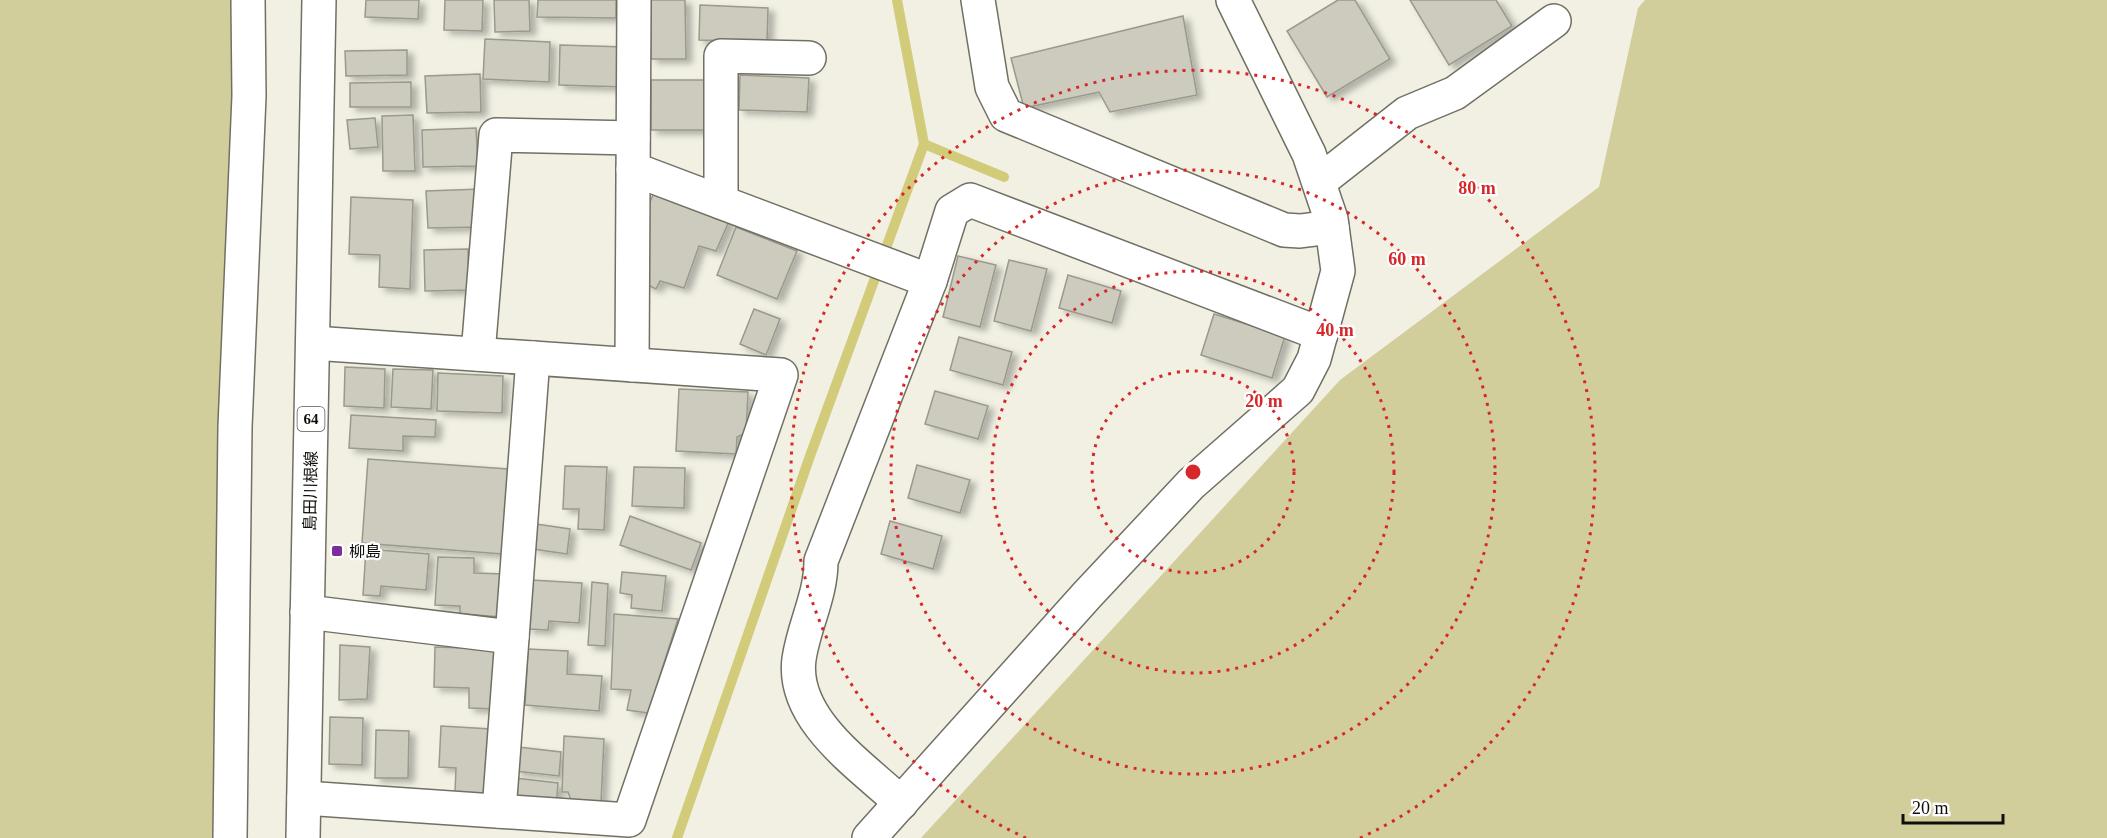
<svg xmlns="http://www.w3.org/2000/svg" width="2107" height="838" viewBox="0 0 2107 838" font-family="'Times New Roman','Noto Sans JP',serif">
  <defs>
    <filter id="shadow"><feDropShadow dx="6" dy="4" stdDeviation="3" flood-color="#0004"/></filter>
  </defs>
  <rect width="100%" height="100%" fill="#f1f0e3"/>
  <!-- green -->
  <g fill="#d2ce9c">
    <path d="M0,0H254L218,838H0Z"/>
    <path d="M1645,0H2107V838H921L1340,380L1599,187L1638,8Z"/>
  </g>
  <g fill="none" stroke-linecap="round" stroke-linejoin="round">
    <!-- stream -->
    <g stroke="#d2cb79" stroke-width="10">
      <path d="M924,144L1004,177"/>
      <path d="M677,838L810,456L924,144L897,0"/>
    </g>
  </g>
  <!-- building -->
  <g fill="#cccbbe" stroke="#99998c" stroke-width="1.5" filter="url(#shadow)">
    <path d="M366,0H419L418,19L365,17Z"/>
    <path d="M445,0H483L482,31L444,30Z"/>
    <path d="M494,0H529L530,31L495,32Z"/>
    <path d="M538,0H616V18L537,17Z"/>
    <path d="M651,0H685L686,59H651Z"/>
    <path d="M1338,0H1355L1390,59L1327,97L1287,31Z"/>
    <path d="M1410,0H1496L1512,26L1449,65Z"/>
    <path d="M700,5L768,8L767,42L699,40Z"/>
    <path d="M1183,16L1197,95L1110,112L1099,92L1024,108L1011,58Z"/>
    <path d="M485,39L550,42L549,82L483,79Z"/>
    <path d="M560,45L626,47L625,87L559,85Z"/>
    <path d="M407,50V75L346,76L345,51Z"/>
    <path d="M480,74L481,112L427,113L425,76Z"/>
    <path d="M740,75L809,78L807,112L739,110Z"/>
    <rect x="651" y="80" width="54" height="50"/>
    <path d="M411,82V107H350V83Z"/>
    <path d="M413,115L415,171H383L382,116Z"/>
    <path d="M375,118L378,147L350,149L347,120Z"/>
    <path d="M476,128L478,166L423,167L422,130Z"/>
    <path d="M481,189L482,227L428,228L426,191Z"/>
    <path d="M655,191L730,219L716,251L699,246L684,288L660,281L656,289L642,282V219Z"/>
    <path d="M351,197L413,200L410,289L379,287L380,255L349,254Z"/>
    <path d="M736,227L797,251L777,299L717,275Z"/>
    <path d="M468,249L469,290L425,291L424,250Z"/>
    <path d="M958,256L996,265L980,327L943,317Z"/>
    <path d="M1009,260L1047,269L1031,331L994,321Z"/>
    <path d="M1068,275L1121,291L1112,323L1059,308Z"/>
    <path d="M754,309L780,319L766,355L740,344Z"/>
    <path d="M1214,314L1285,336L1272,378L1201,355Z"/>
    <path d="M959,337L1012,352L1003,385L950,370Z"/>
    <path d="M345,367L385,369L384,408L344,406Z"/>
    <path d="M393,369L433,370L431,409L391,407Z"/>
    <path d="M438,373L503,376L502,413L437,411Z"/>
    <path d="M679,389L748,392L746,433L737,437L736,454L676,451Z"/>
    <path d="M935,391L988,406L978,439L925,424Z"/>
    <path d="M351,415L436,420L435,437L403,436V451L349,448Z"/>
    <path d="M368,459L508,469L502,554L362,543Z"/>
    <path d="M917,465L970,480L960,513L908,498Z"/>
    <path d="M565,466L607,467L604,530L578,529L579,509H563Z"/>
    <path d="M634,467L685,468L684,508L632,506Z"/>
    <path d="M630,516L701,543L691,570L620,545Z"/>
    <path d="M890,521L942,536L933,569L881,554Z"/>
    <path d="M536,524L570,529L567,554L533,549Z"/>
    <path d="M366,549L429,554L426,590L381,586L380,596L363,595Z"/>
    <path d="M438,557L474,558V573L505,574L503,617L460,614V606L435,605Z"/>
    <path d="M622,572L666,576L662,611L631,608L632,595L620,593Z"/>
    <path d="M531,580L582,583L579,623L549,621L548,630L527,629Z"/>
    <path d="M592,582L608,584L605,646L588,645Z"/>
    <path d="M614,614L678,619L648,713L627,710L631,690L611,689Z"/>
    <path d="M340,645L370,647L367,699L339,700Z"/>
    <path d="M435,647L497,649L496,709L469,708V688L434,687Z"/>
    <path d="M528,649L568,651L567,674L602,676L599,711L525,705Z"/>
    <path d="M330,717L363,718L362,765L329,764Z"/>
    <path d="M441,726L491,729L486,794L455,792L456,768L439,767Z"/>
    <path d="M376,730L409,731L408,778H375Z"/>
    <path d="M564,736L604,739L601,802L571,800L568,792H562Z"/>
    <path d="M518,747L561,752L559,776L515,771Z"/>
    <path d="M515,778L558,783L556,807L513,802Z"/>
  </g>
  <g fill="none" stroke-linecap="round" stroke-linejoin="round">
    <defs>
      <g id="minor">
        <path d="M978,0L992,87L1006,115L1284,230L1300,231L1332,227"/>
        <path d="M633,169L930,281"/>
        <path d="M1319,182L1407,113L1455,93L1554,21"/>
        <path d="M721,202V56L809,58"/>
        <path d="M478,354L496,135L633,138"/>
        <path d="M632,365L634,0"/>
        <path d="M307,612L512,637"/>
        <path d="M304,798L629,820L781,375L313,343"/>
        <path d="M901,803C862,766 791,720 799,659C804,625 821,596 821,561L930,281L952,211L970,200L1321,334"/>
        <path d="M499,811L533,358"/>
        <path d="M230,838L235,427L249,96L248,0"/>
        <path d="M869,838L1087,595L1191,484L1298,390L1314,359L1338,271L1331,219L1309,154L1233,0"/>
      </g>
      <path id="major" d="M303,838L319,0"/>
    </defs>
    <!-- minor casing -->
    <use href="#minor" stroke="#717064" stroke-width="36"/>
    <!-- major casing -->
    <use href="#major" stroke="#717064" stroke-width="36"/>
    <!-- minor -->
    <use href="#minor" stroke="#fff" stroke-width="33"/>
    <!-- major -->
    <use href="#major" stroke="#fff" stroke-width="33"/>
  </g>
  <!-- distance rings -->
  <g fill="none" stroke="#d62828" stroke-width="3" stroke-dasharray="3 6">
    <circle cx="1193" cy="472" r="101"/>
    <circle cx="1193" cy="472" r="201"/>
    <circle cx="1193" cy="472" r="302"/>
    <path d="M1026 838A402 402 0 1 1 1360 838"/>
  </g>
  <!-- markers -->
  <rect fill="#7c2c9c" stroke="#fff" stroke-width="2" x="331" y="545" width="12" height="12" rx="3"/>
  <g text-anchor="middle" stroke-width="4.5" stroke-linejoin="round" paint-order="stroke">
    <!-- shield labels -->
    <rect fill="#fff" stroke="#575654" stroke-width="1.5" x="297.5" y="407" width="27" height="24" rx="4.5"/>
    <g font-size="15" font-weight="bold" fill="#0f0e0a">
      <text x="311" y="424">64</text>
    </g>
    <!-- street labels -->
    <g font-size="16" fill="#0f0e0a" stroke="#fff">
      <text transform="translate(310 491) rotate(-89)" y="6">島田川根線</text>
    </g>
    <!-- poi labels -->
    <g font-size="16" fill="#0f0e0a" stroke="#fff" text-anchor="start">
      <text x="349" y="557">柳島</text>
    </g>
  </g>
  <circle cx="1193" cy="472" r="9" fill="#d62828" stroke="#fff" stroke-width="3"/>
  <g font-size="18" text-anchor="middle" font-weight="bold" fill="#d62828" stroke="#fff" stroke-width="4.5" stroke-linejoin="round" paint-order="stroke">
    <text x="1477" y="194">80 m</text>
    <text x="1407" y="265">60 m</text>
    <text x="1335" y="336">40 m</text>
    <text x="1264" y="407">20 m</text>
  </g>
  <!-- scale -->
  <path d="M1903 814v9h100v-9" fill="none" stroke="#0f0e0a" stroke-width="3"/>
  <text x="1912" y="814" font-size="18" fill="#0f0e0a" stroke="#ffffff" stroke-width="4.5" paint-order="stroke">20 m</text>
</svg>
